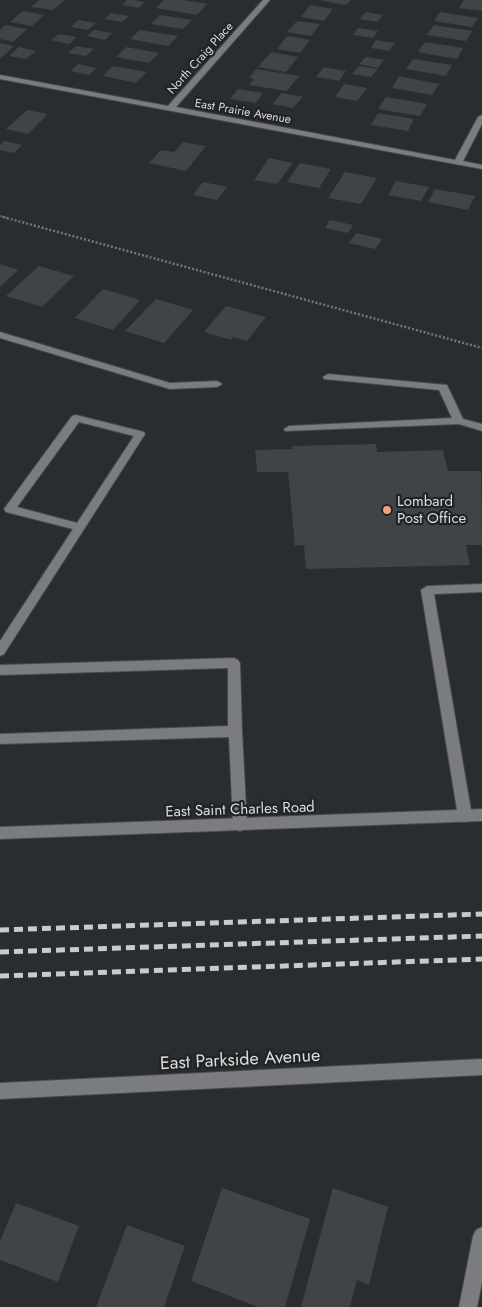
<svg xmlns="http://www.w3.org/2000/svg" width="482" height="1307" viewBox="0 0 482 1307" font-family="Jost,sans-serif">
  <rect width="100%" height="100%" fill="#2a2d2f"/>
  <!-- building -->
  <g fill="#414446">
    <path d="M39,0H65L53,10L31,7Z"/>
    <path d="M127,0H134L145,2L139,8L122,5Z"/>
    <path d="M164,0H183L207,4L197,15L156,8Z"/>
    <path d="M319,0H351L346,5Z"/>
    <path d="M464,0H482V11L459,8Z"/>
    <path d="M310,5L333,9L324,21L301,17Z"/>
    <path d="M23,11L44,15L32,26L10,22Z"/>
    <path d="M366,12L383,15L378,22L360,19Z"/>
    <path d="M440,12L478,18L472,27L434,21Z"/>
    <path d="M111,13L129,16L122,22L104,19Z"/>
    <path d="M160,15L192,20L183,29L151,24Z"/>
    <path d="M78,20L96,23L88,30L71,27Z"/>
    <path d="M297,21L320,24L311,36L287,32Z"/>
    <path d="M5,25L27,29L13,42L0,39V30Z"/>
    <path d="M434,25L472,31L466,41L427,35Z"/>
    <path d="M358,28L378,31L373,38L353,35Z"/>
    <path d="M94,30L112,33L105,40L87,36Z"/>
    <path d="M140,30L178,36L168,46L130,39Z"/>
    <path d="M59,34L77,37L69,44L51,40Z"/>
    <path d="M287,36L310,40L300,53L277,49Z"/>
    <path d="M376,40L395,43L389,51L371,48Z"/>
    <path d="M425,42L463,48L457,59L418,52Z"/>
    <path d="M0,43L14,46L0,59Z"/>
    <path d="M76,46L94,49L86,56L68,53Z"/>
    <path d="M19,47L36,51L26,59L9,56Z"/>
    <path d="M126,47L159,53L149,63L116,57Z"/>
    <path d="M271,52L298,57L286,72L258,67Z"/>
    <path d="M366,57L384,60L378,68L359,64Z"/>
    <path d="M413,59L452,65L446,76L406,69Z"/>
    <path d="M78,64L96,68L89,75L71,71Z"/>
    <path d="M113,66L147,72L136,83L103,76Z"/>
    <path d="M359,66L378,69L371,77L352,74Z"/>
    <path d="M324,67L346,71L339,81L316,77Z"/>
    <path d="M256,69L299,76L287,91L249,85L254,79L249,78Z"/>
    <path d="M399,76L439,84L432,95L392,88Z"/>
    <path d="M344,84L367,88L357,101L335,97Z"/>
    <path d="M238,89L263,93L256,103L230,99Z"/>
    <path d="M282,93L303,97L293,108L272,104Z"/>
    <path d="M386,97L427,104L420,116L378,109Z"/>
    <path d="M27,110L48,114L28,134L6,129Z"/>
    <path d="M378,113L414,119L408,131L371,125Z"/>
    <path d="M4,141L22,145L14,153L0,150V145Z"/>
    <path d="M183,142L206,146L186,171L149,163L161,150L174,152Z"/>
    <path d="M269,158L293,163L277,184L254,180Z"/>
    <path d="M300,163L331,169L319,188L287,182Z"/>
    <path d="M345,172L377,178L361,204L328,198Z"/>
    <path d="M396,181L429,187L421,201L388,195Z"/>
    <path d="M203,182L227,187L217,200L193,195Z"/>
    <path d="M435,189L475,196L468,210L428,202Z"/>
    <path d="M330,220L353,225L348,233L325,228Z"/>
    <path d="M356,233L382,239L375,249L349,243Z"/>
    <path d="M0,264L18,270L0,287Z"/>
    <path d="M39,266L74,276L42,307L6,296Z"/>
    <path d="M103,289L140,300L113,330L75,318Z"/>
    <path d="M156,299L193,310L164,343L125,331Z"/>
    <path d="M226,306L266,317L247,341L233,337L231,340L204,332Z"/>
    <path d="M376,444L377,452L443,450L448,471H481L482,545H466L470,565L306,569L304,545L295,546L288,472H257L255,450L293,449L292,446Z"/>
    <path d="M222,1188L310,1219L285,1307H258L191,1281Z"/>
    <path d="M333,1188L388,1207L369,1285L357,1280L350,1307H301Z"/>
    <path d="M16,1203L79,1226L58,1282L0,1260V1241Z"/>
    <path d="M127,1225L185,1246L164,1307H96Z"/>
  </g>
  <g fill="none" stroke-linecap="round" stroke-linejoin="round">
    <defs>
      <g id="lane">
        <path d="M328,374L447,385L463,419L482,424V431L459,424L285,431L284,429L289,426L452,418L439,390L324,379L323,377Z"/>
        <path d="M76,415L144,432L145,434L4,654L0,656V641L73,529L6,512L4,509L72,416ZM79,422L134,436L77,523L17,507Z"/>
        <path d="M482,584V592L434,594L472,816L470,820L465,822L460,820L458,816L421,590L427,586Z"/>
        <path d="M234,658L238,660L240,663L242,731L247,825L245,829L240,831L235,829L233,825L229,737L0,744V734L228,726V668L0,675V665Z"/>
      </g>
      <g id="street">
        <path d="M263,0H270L176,107L455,160L478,117L482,115V124L463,161L482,165V169L0,79V75L168,106Z"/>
        <path d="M0,332L170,383L217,381L222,384L217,387L170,389L0,338Z"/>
        <path d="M482,1059V1075L0,1099V1083Z"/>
        <path d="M482,1227V1282L477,1307H459L473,1236L476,1230Z"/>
      </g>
      <path id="secondary" d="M482,809V821L0,839V827Z"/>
    </defs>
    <!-- lane casing -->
    <use href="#lane" stroke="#47494b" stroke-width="2"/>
    <!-- street casing -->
    <use href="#street" stroke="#47494b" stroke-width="2"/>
    <!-- secondary casing -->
    <use href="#secondary" stroke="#47494b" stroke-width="2"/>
    <!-- path-far1 -->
    <path stroke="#747678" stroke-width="2" stroke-dasharray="1 1" stroke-linecap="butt" d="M0,216L8,218"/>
    <!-- path -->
    <path stroke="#747678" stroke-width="2.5" stroke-dasharray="2 2" stroke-linecap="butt" d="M3,217L482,348"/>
    <!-- lane -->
    <use href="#lane" fill="#7a7c7f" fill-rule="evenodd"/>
    <!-- street -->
    <use href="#street" fill="#7a7c7f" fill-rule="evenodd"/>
    <!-- secondary -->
    <use href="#secondary" fill="#7a7c7f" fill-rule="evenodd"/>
    <!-- rail -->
    <g stroke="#c8cacb" stroke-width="5" stroke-dasharray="9 5" stroke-linecap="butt">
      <path d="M0,930L482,914"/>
      <path d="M0,952L482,936"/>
      <path d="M0,976L482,959"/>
    </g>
  </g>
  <!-- markers -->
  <circle fill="#f2a080" stroke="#212325" stroke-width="2" cx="387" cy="510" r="5"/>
  <g text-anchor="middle" stroke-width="4.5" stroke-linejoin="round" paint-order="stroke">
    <!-- far-street labels -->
    <g font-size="12" fill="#dbddde" stroke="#212325">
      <text transform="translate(200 58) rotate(-48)" y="4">North Craig Place</text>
      <text transform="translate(243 111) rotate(10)" y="4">East Prairie Avenue</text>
    </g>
    <!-- poi labels -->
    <g font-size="15" fill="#dbddde" stroke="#212325" text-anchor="start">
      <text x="397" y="506">Lombard<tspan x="397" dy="17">Post Office</tspan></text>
    </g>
    <!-- street labels -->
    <g font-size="15" fill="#dbddde" stroke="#212325">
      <text transform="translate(240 809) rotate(-2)" y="5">East Saint Charles Road</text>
    </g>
    <!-- near-street labels -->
    <g font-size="18" fill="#dbddde" stroke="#212325">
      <text transform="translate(240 1059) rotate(-3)" y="6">East Parkside Avenue</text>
    </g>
  </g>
</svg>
